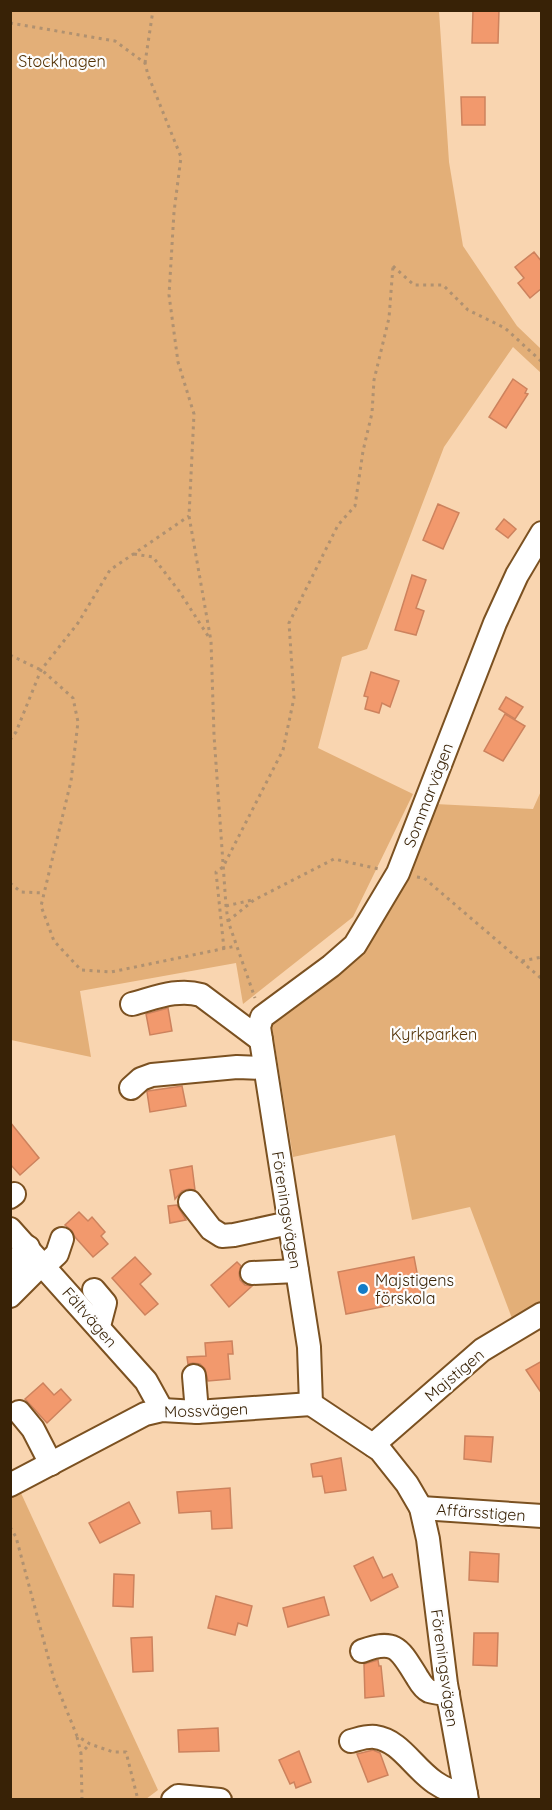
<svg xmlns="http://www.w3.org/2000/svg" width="552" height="1810" viewBox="0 0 552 1810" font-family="Quicksand,sans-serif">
  <rect width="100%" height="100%" fill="#f9d5b0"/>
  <!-- green -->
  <g fill="#e3af78">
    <path d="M11,10L439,11L449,162L463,246L517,326L541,349V373L513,347L444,447L367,649L342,657L318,748L413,794L353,917L243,1004L236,963L80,991L91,1057L11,1040Z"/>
    <path d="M541,791V1304L513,1321L470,1207L412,1220L395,1135L293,1157L270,1015L354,960L392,908L435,804L533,809Z"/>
    <path d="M20,1491L158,1790L146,1799L11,1800L10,1495Z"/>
  </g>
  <!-- building -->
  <g fill="#f2996d" stroke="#cd825d" stroke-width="1.5">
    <path d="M473,10H499L498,43H472Z"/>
    <path d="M461,97H485V125H462Z"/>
    <path d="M534,252L542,262V288L530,298L518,283L524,278L515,267Z"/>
    <path d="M513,379L527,389L525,393L528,394L506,428L489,417Z"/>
    <path d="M438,504L459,513L443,549L423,540Z"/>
    <path d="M504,519L516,529L508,538L496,529Z"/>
    <path d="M412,575L426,580L416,608L424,611L416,635L395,630Z"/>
    <path d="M371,672L399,681L390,707L382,703L379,713L365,709L368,697L364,696Z"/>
    <path d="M506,697L523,707L515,719L499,709Z"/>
    <path d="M505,714L525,726L503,761L484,751Z"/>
    <path d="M168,1008L172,1031L150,1035L146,1014Z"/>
    <path d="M182,1086L186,1106L150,1112L147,1092L148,1091Z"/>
    <path d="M10,1122L39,1158L20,1175L10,1164Z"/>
    <path d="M192,1166L195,1190L189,1189L182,1191L175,1199L170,1170Z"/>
    <path d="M177,1205L186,1220L170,1223L168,1206Z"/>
    <path d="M79,1212L88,1221L92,1217L105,1232L101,1236L108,1244L93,1257L75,1237L72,1231L65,1225Z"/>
    <path d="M135,1257L151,1274L140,1284L158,1304L145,1315L112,1278Z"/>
    <path d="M414,1257L422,1299L346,1314L338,1272Z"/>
    <path d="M237,1262L241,1266L239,1273L240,1280L245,1285L252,1286L229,1307L211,1285Z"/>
    <path d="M232,1341L233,1354H228L230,1379L208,1381L205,1369L200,1364L193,1363L188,1364L187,1357L206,1356L205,1343Z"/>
    <path d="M542,1361V1394L526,1370Z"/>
    <path d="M43,1383L54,1395L61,1389L71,1400L47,1423L25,1399Z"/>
    <path d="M465,1436L493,1437L491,1462L464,1459Z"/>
    <path d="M341,1458L346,1490L325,1493L322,1476L313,1477L311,1464Z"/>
    <path d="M230,1488L232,1528L212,1529L211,1511L179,1513L177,1492Z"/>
    <path d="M129,1502L140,1523L100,1543L89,1523Z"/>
    <path d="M470,1552L499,1554L498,1582L469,1580Z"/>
    <path d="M373,1557L383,1578L392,1574L398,1587L371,1601L354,1566Z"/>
    <path d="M114,1574L134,1575L133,1607L113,1606Z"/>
    <path d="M216,1596L252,1606L247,1626L238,1623L235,1635L208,1628Z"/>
    <path d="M324,1597L329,1615L288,1627L283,1608Z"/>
    <path d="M474,1633H498L497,1666L473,1665Z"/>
    <path d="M152,1637L153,1671L133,1672L131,1638Z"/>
    <path d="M378,1660L379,1666H381L384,1696L365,1698L364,1664Z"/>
    <path d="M218,1728L219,1751L179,1752L178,1730Z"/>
    <path d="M373,1750L380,1753L388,1775L368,1782L357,1754Z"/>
    <path d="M299,1751L311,1782L296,1788L294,1782L290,1784L279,1760Z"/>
  </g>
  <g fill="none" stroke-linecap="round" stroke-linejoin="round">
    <defs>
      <g id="minor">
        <path d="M132,1004C155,998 178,988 201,995L261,1040"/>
        <path d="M131,1088L141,1079L152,1075L237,1067L265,1068"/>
        <path d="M10,1197L14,1194"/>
        <path d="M190,1202L211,1229L222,1236L234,1235L289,1223"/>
        <path d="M10,1229L146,1381L162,1410"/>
        <path d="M44,1266L57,1254L62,1239"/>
        <path d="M10,1268L28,1247"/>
        <path d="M252,1273L297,1271"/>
        <path d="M94,1290L105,1303L99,1326"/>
        <path d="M10,1296L42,1264"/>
        <path d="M194,1376L197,1412"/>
        <path d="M311,1404L309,1347L259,1027L262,1017L331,966L355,945L398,873L495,623L517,575L542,533"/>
        <path d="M311,1404L380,1450L407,1484L421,1508L428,1539L446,1684L467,1800"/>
        <path d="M19,1412L33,1429L51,1464"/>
        <path d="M373,1445L482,1350L542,1314"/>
        <path d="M10,1485L145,1414L162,1410L197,1412L311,1404"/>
        <path d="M421,1508L542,1516"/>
        <path d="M362,1651C396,1638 400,1650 417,1677C420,1682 423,1688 429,1691C435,1693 442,1693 448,1694"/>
        <path d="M351,1741C359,1739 367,1736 375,1737C410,1742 419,1789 466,1794"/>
        <path d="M173,1800L178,1796L220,1800"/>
      </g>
    </defs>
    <!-- minor casing -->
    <use href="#minor" stroke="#7b5121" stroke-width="26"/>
    <!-- path -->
    <g stroke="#b09170" stroke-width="3" stroke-dasharray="3 4.5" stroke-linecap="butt">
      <path d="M10,23L115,41L145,63L148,75L181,157L174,212L169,295L178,362L194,414L189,516L211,641L214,735L226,906L228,921L255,998"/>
      <path d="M145,63L153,10"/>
      <path d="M393,266L414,285H443L468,310L505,328L542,362"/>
      <path d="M134,554L153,557L179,591L210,639"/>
      <path d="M10,655L43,671L73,698L78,722L71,781L41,906L54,941L81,970L111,972L236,946"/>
      <path d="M10,740L16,732L41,670L78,623L110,570L189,516"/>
      <path d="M417,877L424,878L542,979"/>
      <path d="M10,883L21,892L44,893"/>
      <path d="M226,906L252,900"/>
      <path d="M228,921L254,900L334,859L379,869"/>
      <path d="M224,949L216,872L223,867L283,750L294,698L289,623L338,525L355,506L363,451L372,413L374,380L389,318L393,266"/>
      <path d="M522,961L542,957"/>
      <path d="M10,1527L16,1537L54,1679L77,1736L90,1744L113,1752H126L138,1800"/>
      <path d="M77,1737L81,1753"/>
      <path d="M82,1800L81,1753L90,1744"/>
    </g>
    <!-- minor -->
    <use href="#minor" stroke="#fff" stroke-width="22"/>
  </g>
  <!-- markers -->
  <circle fill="#147cc7" stroke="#fdfdfd" stroke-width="2" cx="363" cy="1289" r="6"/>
  <g text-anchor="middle" stroke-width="4.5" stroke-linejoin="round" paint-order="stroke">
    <!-- park labels -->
    <g font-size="16" fill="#523105" stroke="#fdfdfd">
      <text x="62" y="67">Stockhagen</text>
      <text x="434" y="1040">Kyrkparken</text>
    </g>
    <!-- street labels -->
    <g font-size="16" fill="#382206" stroke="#fdfdfd">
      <text transform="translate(428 795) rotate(-69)" y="6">Sommarvägen</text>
      <text transform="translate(287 1210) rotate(81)" y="6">Föreningsvägen</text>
      <text transform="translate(90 1317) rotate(49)" y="6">Fältvägen</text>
      <text transform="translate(454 1375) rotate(-40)" y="6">Majstigen</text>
      <text transform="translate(206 1410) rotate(-2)" y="6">Mossvägen</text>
      <text transform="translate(481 1512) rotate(4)" y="6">Affärsstigen</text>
      <text transform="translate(445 1668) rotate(82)" y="6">Föreningsvägen</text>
    </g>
    <!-- poi labels -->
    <g font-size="16" fill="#382206" stroke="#fdfdfd" text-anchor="start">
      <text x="375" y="1286">Majstigens<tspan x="375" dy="18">förskola</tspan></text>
    </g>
  </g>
  <!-- border -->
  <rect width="552" height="1810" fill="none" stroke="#382206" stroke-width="24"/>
</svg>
